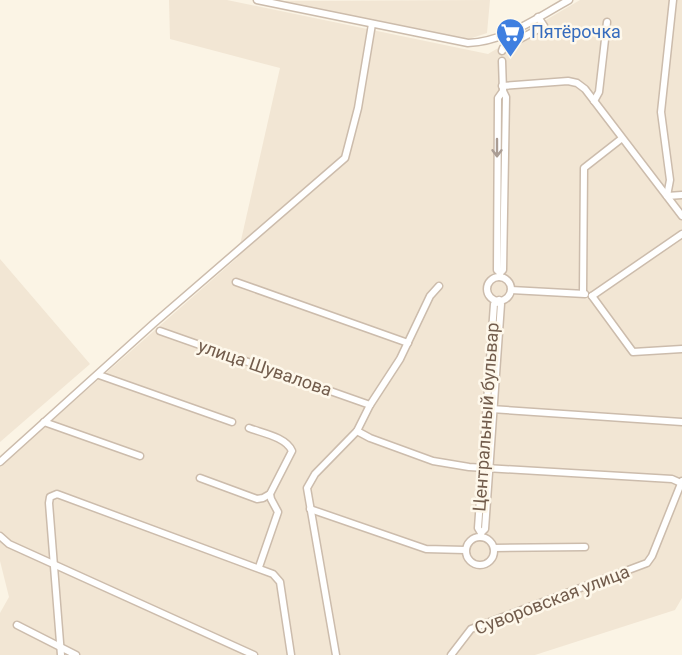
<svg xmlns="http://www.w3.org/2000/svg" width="682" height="655" viewBox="0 0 682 655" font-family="Roboto,sans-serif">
  <rect width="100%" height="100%" fill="#fbf4e5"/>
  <!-- residential -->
  <g fill="#f2e6d4">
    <path d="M169,0H227L488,54L580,0H682V598L675,610L535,655H0V613L9,597L0,561V466L237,258L280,68L170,39Z"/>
    <path d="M490,0L487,33L469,39L281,1Z"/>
    <path d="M0,259L90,364L0,442Z"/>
  </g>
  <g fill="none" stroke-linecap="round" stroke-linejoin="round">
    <defs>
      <g id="street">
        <path d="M257,0L468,43C504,42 538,17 569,0"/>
        <path d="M673,0L661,112L670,180L667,196L682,195"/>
        <path d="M502,51L503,48L544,26L538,17"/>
        <path d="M502,86L568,81L577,83L585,89L682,216"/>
        <path d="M594,101L599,92L607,22"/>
        <path d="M500,273L497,270L498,98L503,91"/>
        <path d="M500,277V273L503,270L506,97L503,91L502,61"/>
        <circle cx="499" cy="289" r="12"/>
        <path d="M236,282L408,343"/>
        <path d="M511,290L585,294"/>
        <path d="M583,293L584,168L621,139"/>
        <path d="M592,296L633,352L682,349"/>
        <path d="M592,296L682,234"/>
        <path d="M160,331L370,405"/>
        <path d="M99,375L232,422"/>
        <path d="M491,409L682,422"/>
        <path d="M44,422L140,456"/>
        <path d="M357,431L370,438L433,461L469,467L672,479L681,483"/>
        <path d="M0,462L153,324L345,158L358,108L372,24"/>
        <path d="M200,478L257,499L263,498L270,494L292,451C286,437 262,433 249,428"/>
        <path d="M310,509L426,549L465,550"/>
        <path d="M481,533L485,529L501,304L499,300"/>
        <path d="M0,536L9,544L254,655"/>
        <circle cx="480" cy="551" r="14"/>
        <path d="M481,537V533L478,528L494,304L499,302"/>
        <path d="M494,548L585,547"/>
        <path d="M259,567L278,512L271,499L270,494"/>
        <path d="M17,625L76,655"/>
        <path d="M61,655L49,503L50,497L57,494L273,574L280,582L291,655"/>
        <path d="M336,655L307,488L315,474L357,431L370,405L400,359L430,296L439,286"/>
        <path d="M451,655L471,629L647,563L652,556L682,481"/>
      </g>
    </defs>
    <!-- street casing -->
    <use href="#street" stroke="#ccbcac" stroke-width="9"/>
    <!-- street -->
    <use href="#street" stroke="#fff" stroke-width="6"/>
  </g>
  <!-- one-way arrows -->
  <defs><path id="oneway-shaft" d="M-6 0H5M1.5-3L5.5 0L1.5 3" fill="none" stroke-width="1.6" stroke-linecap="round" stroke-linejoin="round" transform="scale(1.5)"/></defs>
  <use stroke="#aa9d94" href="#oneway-shaft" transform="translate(497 148) rotate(90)"/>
  <!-- icons -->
  <defs>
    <symbol id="supermarket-pin" viewBox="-11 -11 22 30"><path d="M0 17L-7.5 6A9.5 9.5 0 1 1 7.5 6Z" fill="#3f7fe0" stroke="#fef8eb"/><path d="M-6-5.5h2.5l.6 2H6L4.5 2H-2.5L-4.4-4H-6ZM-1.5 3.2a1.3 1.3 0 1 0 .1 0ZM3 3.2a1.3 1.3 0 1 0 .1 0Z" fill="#fff"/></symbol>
  </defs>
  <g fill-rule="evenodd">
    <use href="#supermarket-pin" x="494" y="16" width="33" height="45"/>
  </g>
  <g text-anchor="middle" stroke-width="5" stroke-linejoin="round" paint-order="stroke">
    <!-- shop labels -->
    <g font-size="18" fill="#366cbe" stroke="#fef8eb" text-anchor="start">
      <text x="531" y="38">Пятёрочка</text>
    </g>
    <!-- street labels -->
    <g font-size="18" fill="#725c4c" stroke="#fef8eb">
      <text transform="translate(265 368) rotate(19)" y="6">улица Шувалова</text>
      <text transform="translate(486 417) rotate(-86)" y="6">Центральный бульвар</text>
      <text transform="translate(552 600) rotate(-21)" y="6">Суворовская улица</text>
    </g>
  </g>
</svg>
